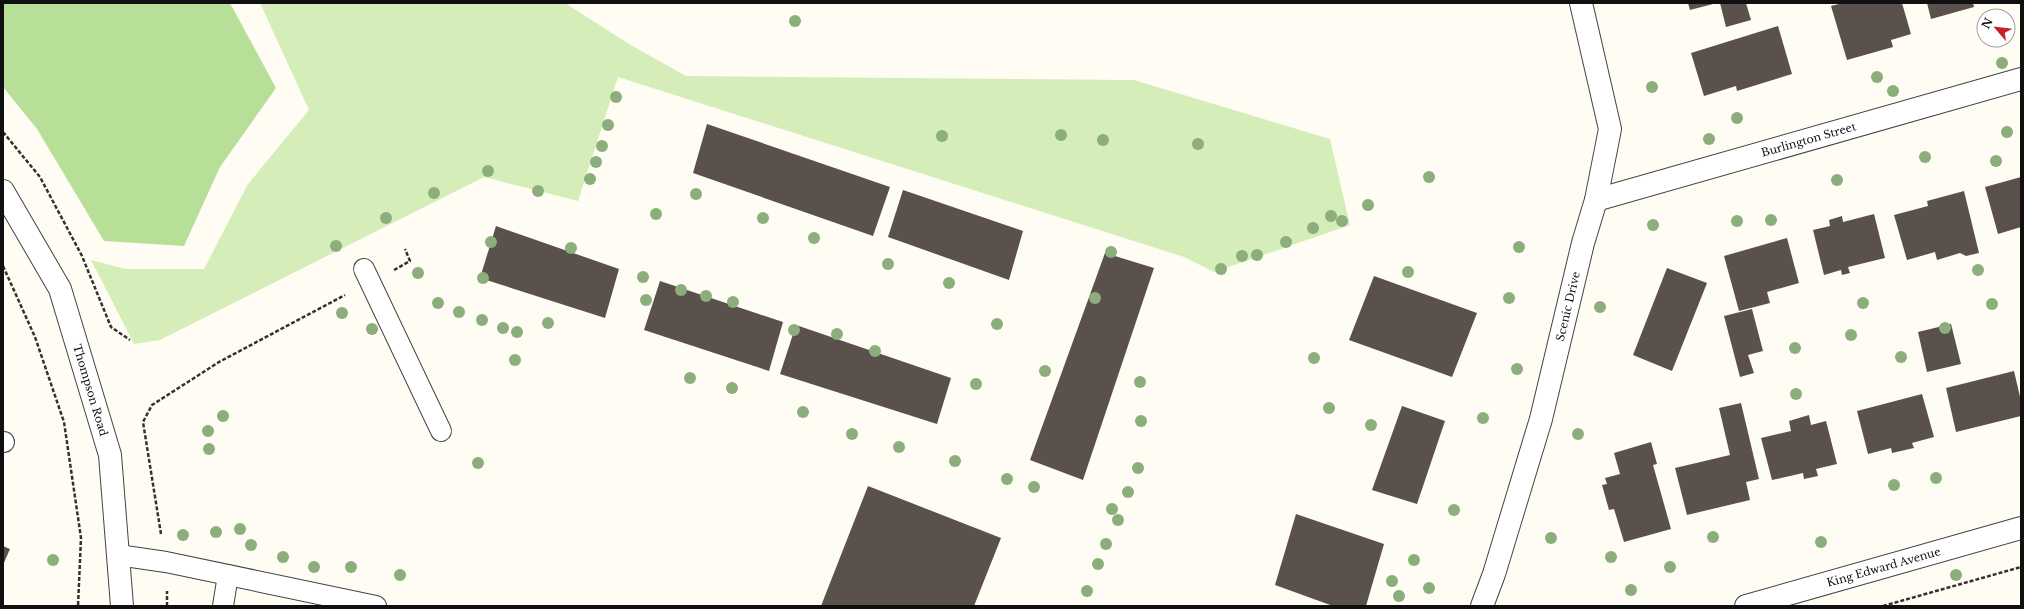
<svg xmlns="http://www.w3.org/2000/svg" width="2024" height="609" viewBox="0 0 2024 609" font-family="'Libre Baskerville',serif">
  <rect width="100%" height="100%" fill="#fffdf3"/>
  <!-- green -->
  <path fill="#d4edb9" d="M260,3H565L629,44L686,76L1134,80L1330,139L1350,225L1214,272L1184,257L618,77L578,201L484,177L160,340L134,344L91,260L126,269H204L248,184L309,110Z"/>
  <!-- forest -->
  <path fill="#b8df98" d="M3,3H230L276,88L220,167L184,246L104,241L37,129L3,87Z"/>
  <!-- building -->
  <g fill="#5a514c">
    <path d="M1688,3H1713V4L1690,10Z"/>
    <path d="M1720,3H1746L1751,20L1726,27Z"/>
    <path d="M1843,3H1902L1911,34L1891,40L1893,47L1847,60L1831,6Z"/>
    <path d="M1927,3H1973L1974,7L1931,19Z"/>
    <path d="M1778,26L1792,74L1737,91L1736,86L1704,96L1691,53Z"/>
    <path d="M707,124L890,187L873,236L693,173Z"/>
    <path d="M2021,177V227L1998,234L1985,187Z"/>
    <path d="M903,190L1023,231L1009,280L888,237Z"/>
    <path d="M1964,191L1979,253L1966,256L1960,253L1937,260L1935,252L1907,260L1894,215L1928,206L1927,201Z"/>
    <path d="M1874,214L1885,258L1848,267L1850,273L1842,275L1841,270L1824,275L1813,230L1830,226L1829,220L1842,216L1843,222Z"/>
    <path d="M496,226L619,269L605,318L480,278Z"/>
    <path d="M1787,238L1799,283L1767,292L1770,303L1739,311L1724,256Z"/>
    <path d="M1105,253L1154,268L1083,480L1030,460Z"/>
    <path d="M1667,268L1707,283L1672,371L1633,355Z"/>
    <path d="M1374,276L1477,313L1452,377L1349,340Z"/>
    <path d="M660,281L783,322L769,371L644,330Z"/>
    <path d="M1752,309L1763,351L1748,355L1754,373L1740,377L1724,316Z"/>
    <path d="M1951,324L1961,364L1927,372L1918,332Z"/>
    <path d="M796,325L951,378L937,424L780,374Z"/>
    <path d="M2014,371L2021,401V416L1956,432L1946,388Z"/>
    <path d="M1922,394L1934,437L1912,443L1914,448L1892,453L1891,448L1868,454L1857,411Z"/>
    <path d="M1741,403L1759,479L1746,482L1750,500L1687,515L1675,468L1730,455L1719,408Z"/>
    <path d="M1402,406L1445,421L1417,504L1372,490Z"/>
    <path d="M1809,415L1811,425L1826,421L1837,464L1816,469L1818,476L1804,479L1803,473L1772,480L1761,438L1791,431L1789,421Z"/>
    <path d="M1651,442L1657,464L1653,465L1671,529L1624,542L1614,509L1609,510L1602,485L1607,484L1605,478L1620,474L1614,453Z"/>
    <path d="M868,486L1001,538L974,606H821Z"/>
    <path d="M1296,514L1384,544L1366,606H1333L1275,585Z"/>
    <path d="M3,546L10,549L3,565Z"/>
  </g>
  <g fill="none" stroke-linecap="round" stroke-linejoin="round">
    <defs>
      <g id="service">
        <path d="M364,269L441,431"/>
        <path d="M3,442H4"/>
        <path d="M118,555L166,562L376,606"/>
        <path d="M223,606L228,575"/>
      </g>
      <g id="minor">
        <path id="s1" d="M1596,200L2021,79"/>
        <path id="s2" d="M1482,606L1494,574L1541,419L1583,243L1596,200L1610,129L1581,3"/>
      </g>
      <g id="tertiary">
        <path id="s3" d="M3,191L60,289L110,455L122,606"/>
        <path id="s4" d="M1746,606L2021,528"/>
      </g>
    </defs>
    <!-- service casing -->
    <use href="#service" stroke="#434343" stroke-width="22"/>
    <!-- minor casing -->
    <use href="#minor" stroke="#434343" stroke-width="24"/>
    <!-- tertiary casing -->
    <use href="#tertiary" stroke="#434343" stroke-width="24"/>
    <!-- path -->
    <g stroke="#323232" stroke-width="2.5" stroke-dasharray="4 2" stroke-linecap="butt">
      <path d="M3,132L40,177L82,256L111,327L130,340"/>
      <path d="M3,266L35,337L64,422L81,538L78,606"/>
      <path d="M394,270L410,261L405,249"/>
      <path d="M161,534L143,422L152,405L219,362L345,295"/>
      <path d="M167,606V591"/>
      <path d="M1883,606L2021,567"/>
    </g>
    <!-- service -->
    <use href="#service" stroke="#fff" stroke-width="20"/>
    <!-- minor -->
    <use href="#minor" stroke="#fff" stroke-width="22"/>
    <!-- tertiary -->
    <use href="#tertiary" stroke="#fff" stroke-width="22"/>
  </g>
  <!-- trees -->
  <g fill="#8bae7c">
    <circle cx="795" cy="21" r="6"/>
    <circle cx="2002" cy="63" r="6"/>
    <circle cx="1877" cy="77" r="6"/>
    <circle cx="1652" cy="87" r="6"/>
    <circle cx="1893" cy="91" r="6"/>
    <circle cx="616" cy="97" r="6"/>
    <circle cx="1737" cy="118" r="6"/>
    <circle cx="608" cy="125" r="6"/>
    <circle cx="2007" cy="132" r="6"/>
    <circle cx="1061" cy="135" r="6"/>
    <circle cx="942" cy="136" r="6"/>
    <circle cx="1709" cy="139" r="6"/>
    <circle cx="1103" cy="140" r="6"/>
    <circle cx="1198" cy="144" r="6"/>
    <circle cx="602" cy="146" r="6"/>
    <circle cx="1925" cy="157" r="6"/>
    <circle cx="1996" cy="161" r="6"/>
    <circle cx="596" cy="162" r="6"/>
    <circle cx="488" cy="171" r="6"/>
    <circle cx="1429" cy="177" r="6"/>
    <circle cx="590" cy="179" r="6"/>
    <circle cx="1837" cy="180" r="6"/>
    <circle cx="538" cy="191" r="6"/>
    <circle cx="434" cy="193" r="6"/>
    <circle cx="696" cy="194" r="6"/>
    <circle cx="1368" cy="205" r="6"/>
    <circle cx="656" cy="214" r="6"/>
    <circle cx="1331" cy="216" r="6"/>
    <circle cx="386" cy="218" r="6"/>
    <circle cx="763" cy="218" r="6"/>
    <circle cx="1771" cy="220" r="6"/>
    <circle cx="1342" cy="221" r="6"/>
    <circle cx="1737" cy="221" r="6"/>
    <circle cx="1653" cy="225" r="6"/>
    <circle cx="1313" cy="228" r="6"/>
    <circle cx="814" cy="238" r="6"/>
    <circle cx="491" cy="242" r="6"/>
    <circle cx="1286" cy="242" r="6"/>
    <circle cx="336" cy="246" r="6"/>
    <circle cx="1519" cy="247" r="6"/>
    <circle cx="571" cy="248" r="6"/>
    <circle cx="1111" cy="252" r="6"/>
    <circle cx="1257" cy="255" r="6"/>
    <circle cx="1242" cy="256" r="6"/>
    <circle cx="888" cy="264" r="6"/>
    <circle cx="1221" cy="269" r="6"/>
    <circle cx="1978" cy="270" r="6"/>
    <circle cx="1408" cy="272" r="6"/>
    <circle cx="418" cy="273" r="6"/>
    <circle cx="643" cy="277" r="6"/>
    <circle cx="483" cy="278" r="6"/>
    <circle cx="949" cy="283" r="6"/>
    <circle cx="681" cy="290" r="6"/>
    <circle cx="706" cy="296" r="6"/>
    <circle cx="1095" cy="298" r="6"/>
    <circle cx="1509" cy="298" r="6"/>
    <circle cx="646" cy="300" r="6"/>
    <circle cx="733" cy="302" r="6"/>
    <circle cx="438" cy="303" r="6"/>
    <circle cx="1863" cy="303" r="6"/>
    <circle cx="1992" cy="304" r="6"/>
    <circle cx="1600" cy="307" r="6"/>
    <circle cx="459" cy="312" r="6"/>
    <circle cx="342" cy="313" r="6"/>
    <circle cx="482" cy="320" r="6"/>
    <circle cx="548" cy="323" r="6"/>
    <circle cx="997" cy="324" r="6"/>
    <circle cx="503" cy="328" r="6"/>
    <circle cx="1945" cy="328" r="6"/>
    <circle cx="372" cy="329" r="6"/>
    <circle cx="794" cy="330" r="6"/>
    <circle cx="517" cy="332" r="6"/>
    <circle cx="837" cy="334" r="6"/>
    <circle cx="1851" cy="335" r="6"/>
    <circle cx="1795" cy="348" r="6"/>
    <circle cx="875" cy="351" r="6"/>
    <circle cx="1901" cy="357" r="6"/>
    <circle cx="1314" cy="358" r="6"/>
    <circle cx="515" cy="360" r="6"/>
    <circle cx="1517" cy="369" r="6"/>
    <circle cx="1045" cy="371" r="6"/>
    <circle cx="690" cy="378" r="6"/>
    <circle cx="1140" cy="382" r="6"/>
    <circle cx="976" cy="384" r="6"/>
    <circle cx="732" cy="388" r="6"/>
    <circle cx="1796" cy="394" r="6"/>
    <circle cx="1329" cy="408" r="6"/>
    <circle cx="803" cy="412" r="6"/>
    <circle cx="223" cy="416" r="6"/>
    <circle cx="1483" cy="418" r="6"/>
    <circle cx="1141" cy="421" r="6"/>
    <circle cx="1371" cy="425" r="6"/>
    <circle cx="208" cy="431" r="6"/>
    <circle cx="852" cy="434" r="6"/>
    <circle cx="1578" cy="434" r="6"/>
    <circle cx="899" cy="447" r="6"/>
    <circle cx="209" cy="449" r="6"/>
    <circle cx="955" cy="461" r="6"/>
    <circle cx="478" cy="463" r="6"/>
    <circle cx="1138" cy="468" r="6"/>
    <circle cx="1936" cy="478" r="6"/>
    <circle cx="1007" cy="479" r="6"/>
    <circle cx="1894" cy="485" r="6"/>
    <circle cx="1034" cy="487" r="6"/>
    <circle cx="1128" cy="492" r="6"/>
    <circle cx="1112" cy="509" r="6"/>
    <circle cx="1454" cy="510" r="6"/>
    <circle cx="1118" cy="520" r="6"/>
    <circle cx="240" cy="529" r="6"/>
    <circle cx="216" cy="532" r="6"/>
    <circle cx="183" cy="535" r="6"/>
    <circle cx="1713" cy="537" r="6"/>
    <circle cx="1551" cy="538" r="6"/>
    <circle cx="1821" cy="542" r="6"/>
    <circle cx="1106" cy="544" r="6"/>
    <circle cx="251" cy="545" r="6"/>
    <circle cx="283" cy="557" r="6"/>
    <circle cx="1611" cy="557" r="6"/>
    <circle cx="53" cy="560" r="6"/>
    <circle cx="1414" cy="560" r="6"/>
    <circle cx="1098" cy="564" r="6"/>
    <circle cx="314" cy="567" r="6"/>
    <circle cx="351" cy="567" r="6"/>
    <circle cx="1670" cy="567" r="6"/>
    <circle cx="400" cy="575" r="6"/>
    <circle cx="1956" cy="575" r="6"/>
    <circle cx="1392" cy="581" r="6"/>
    <circle cx="1429" cy="588" r="6"/>
    <circle cx="1631" cy="590" r="6"/>
    <circle cx="1087" cy="591" r="6"/>
    <circle cx="1399" cy="596" r="6"/>
  </g>
  <g text-anchor="middle" stroke-width="4" stroke-linejoin="round" paint-order="stroke">
    <!-- street labels -->
    <g font-size="11" fill="#101010" stroke="#fff">
      <text dy="4" stroke="none"><textPath href="#s1" startOffset="221">Burlington Street</textPath></text>
      <text dy="4" stroke="none"><textPath href="#s2" startOffset="312">Scenic Drive</textPath></text>
      <text dy="4" stroke="none"><textPath href="#s3" startOffset="219">Thompson Road</textPath></text>
      <text dy="4" stroke="none"><textPath href="#s4" startOffset="143">King Edward Avenue</textPath></text>
    </g>
  </g>
  <!-- border -->
  <rect width="2024" height="609" fill="none" stroke="#101010" stroke-width="8"/>
  <!-- north arrow -->
  <g transform="translate(1996 28) rotate(298)"><circle r="19" fill="#ffffff" stroke="#9f9f9f"/>
  <path d="M0-3L7 15L0 10L-7 15Z" fill="#ca1e27"/>
  <text y="-6" font-size="11" font-weight="bold" text-anchor="middle" fill="#101010">N</text>
  </g>
</svg>
